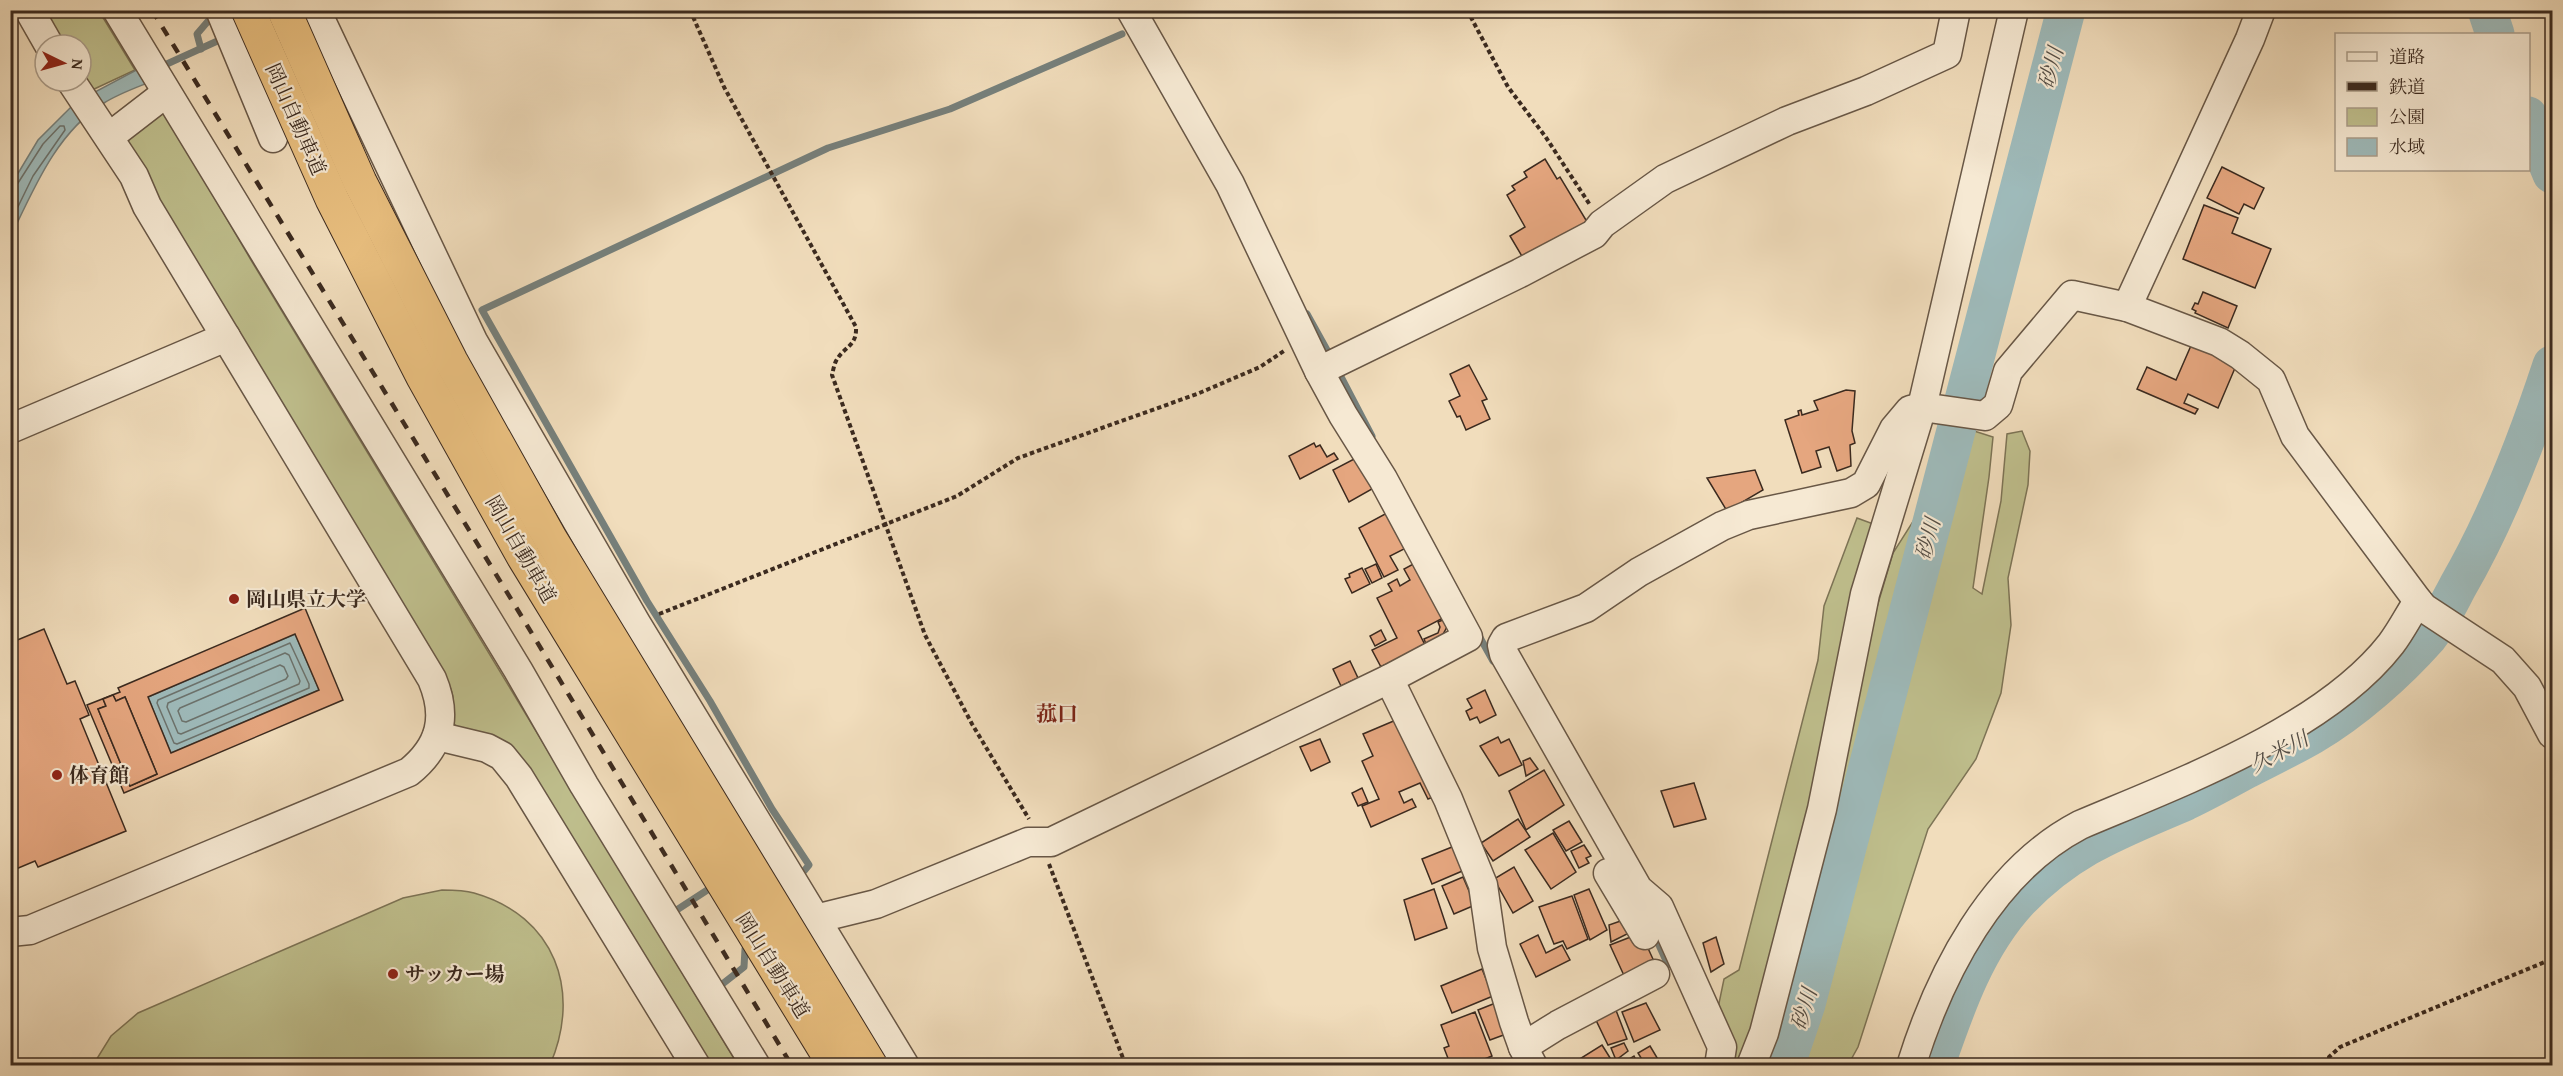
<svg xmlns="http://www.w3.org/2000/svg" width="2563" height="1076" viewBox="0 0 2563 1076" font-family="'Gentium Book Plus','Noto Serif JP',serif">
  <rect width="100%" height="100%" fill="#f1ddbc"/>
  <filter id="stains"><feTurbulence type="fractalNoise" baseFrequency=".00333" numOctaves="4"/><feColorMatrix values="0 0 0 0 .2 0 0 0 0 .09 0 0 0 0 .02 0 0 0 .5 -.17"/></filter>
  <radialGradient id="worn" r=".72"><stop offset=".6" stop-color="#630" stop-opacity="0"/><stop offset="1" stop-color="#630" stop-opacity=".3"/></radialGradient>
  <!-- green -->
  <g fill="#bfbf8d" stroke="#7d7456" stroke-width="1.5">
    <path d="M37,11H99L135,70L90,91L81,79V45H58Z"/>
    <path d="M163,110L251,260L738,1065H702L531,783L461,733C444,714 457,711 452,693C450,683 441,672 436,663L156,202L122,135Z"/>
    <path d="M1971,430L1993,437L1989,477L1973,588L1982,594L2001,501L2007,434L2022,431L2030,451L2028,485L2008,578L2011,625L2001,693L1976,759L1928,829L1858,1047L1848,1065L1761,1066L1877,607L1893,553Z"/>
    <path d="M1857,518L1876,525L1814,808L1744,1065H1725L1718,1008L1724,979L1739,970L1818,660L1824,606Z"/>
    <path d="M442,890C452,890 464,890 474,893C555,916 582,991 550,1065H93L111,1036L138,1013L403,898Z"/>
  </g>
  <!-- water -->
  <g fill="#9ebaba" stroke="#76807c" stroke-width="1.5">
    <path d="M142,67L150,82C135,88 118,94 104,103C57,132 34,188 11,236V185L38,140L76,102Z"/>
    <path d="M295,634L319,690L171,753L148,697Z"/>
  </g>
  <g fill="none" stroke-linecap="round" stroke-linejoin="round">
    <!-- shore -->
    <g stroke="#6c726c" stroke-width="1.5">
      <path d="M10,186L18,183L43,144L60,126H64L65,130L33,176L10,223"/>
      <path d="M290,643L309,684V688L177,744L174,743L157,703L158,700Z"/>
      <path d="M285,653L289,655L300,681L299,684L181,734L178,733L167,707L168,703Z"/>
      <path d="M280,665L284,667L288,676L286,679L186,722L182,721L178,711L180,708Z"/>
    </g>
    <!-- stream -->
    <g stroke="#76807c" stroke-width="7">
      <path d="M201,49L197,34L209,20"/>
      <path d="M158,68L224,38"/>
      <path d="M1307,314L1332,359"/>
      <path d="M1337,369L1372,436"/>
      <path d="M1478,634L1493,661"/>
      <path d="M804,871L809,865L772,809L710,701L647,601L482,310L828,148L950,109L1122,34"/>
      <path d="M669,915L715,885"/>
      <path d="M1654,934L1668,965"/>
      <path d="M716,989L744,967L745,949L749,943"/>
    </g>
    <!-- river -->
    <g stroke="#9ebaba" stroke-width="39">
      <path d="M2487,10L2495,34"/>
      <path d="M2528,116L2552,174"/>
      <path d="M1785,1066L1806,1004L2066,10"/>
      <path d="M1935,1066C1955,1008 1976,946 2019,900C2071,846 2119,830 2186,801C2207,791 2227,780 2247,769C2269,758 2291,747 2312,735C2353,711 2397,672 2428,637C2440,622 2449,603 2458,586C2498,517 2527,441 2552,365"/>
    </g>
  </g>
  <!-- building -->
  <g fill="#e5a67f" stroke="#3b2a1f" stroke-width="1.5" fill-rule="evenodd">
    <path d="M1545,159L1557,179L1560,177L1589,225L1526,263L1510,236L1525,227L1507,195L1515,190L1512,186L1527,177L1524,172Z"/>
    <path d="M2222,167L2264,188L2254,209L2244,204L2239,214L2207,198Z"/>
    <path d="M2204,205L2238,218L2232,233L2271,249L2255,288L2183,259Z"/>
    <path d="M2203,292L2237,306L2228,328L2195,313L2196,311L2192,309L2195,303L2198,304Z"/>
    <path d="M2193,341L2238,361L2218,408L2188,394L2184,403L2198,409L2195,414L2137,389L2147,367L2176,380Z"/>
    <path d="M1469,365L1487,399L1482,401L1490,419L1466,430L1460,416L1457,417L1449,401L1460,396L1450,374Z"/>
    <path d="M1846,390L1855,391L1852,431L1855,443L1850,445L1851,466L1837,471L1829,447L1816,451L1821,467L1802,473L1785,420L1799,415L1798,411L1801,410L1802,415L1818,410L1814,401Z"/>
    <path d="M1314,443L1316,447L1320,445L1327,457L1334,453L1338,459L1300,479L1289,456Z"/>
    <path d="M1356,458L1372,489L1349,502L1333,470Z"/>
    <path d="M1755,470L1763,490L1727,511L1707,478Z"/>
    <path d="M1387,513L1406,548L1390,556L1398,570L1384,577L1359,528Z"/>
    <path d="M1417,562L1445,617L1418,631L1425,645L1381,667L1372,650L1397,638L1377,598L1392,591L1388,584L1397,579L1400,586L1410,580L1404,569Z"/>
    <path d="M1376,564L1382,578L1372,583L1365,569Z"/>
    <path d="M1362,568L1370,584L1352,593L1345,579L1350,577L1349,574Z"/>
    <path d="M305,608L343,700L124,793L87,705L120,692L118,688ZM295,634L319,690L171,753L148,697ZM113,695L116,701L125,697L157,774L130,786L98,709L106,706L103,699Z"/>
    <path d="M1445,619L1448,625L1442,636L1426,644L1424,639L1438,633L1440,627L1438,622Z"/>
    <path d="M44,629L67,684L75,681L89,715L80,719L126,831L38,867L35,861L16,869L10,856V643Z"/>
    <path d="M1381,630L1386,640L1375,646L1370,636Z"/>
    <path d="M1350,661L1358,678L1341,686L1333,669Z"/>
    <path d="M1485,690L1496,715L1480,723L1477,717L1470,720L1466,711L1472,708L1467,699Z"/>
    <path d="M113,695L116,701L125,697L157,774L130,786L98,709L106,706L103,699Z"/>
    <path d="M1403,717L1438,795L1428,799L1420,783L1399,792L1404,803L1412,799L1416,807L1371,827L1362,806L1379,799L1362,761L1373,756L1363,734Z"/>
    <path d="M1498,737L1501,743L1509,739L1522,765L1499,776L1480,746Z"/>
    <path d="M1320,739L1330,762L1311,771L1300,747Z"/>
    <path d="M1530,758L1538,769L1526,776L1523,761Z"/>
    <path d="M1544,770L1564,805L1526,830L1509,791Z"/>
    <path d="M1694,783L1706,819L1674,827L1661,791Z"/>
    <path d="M1362,788L1368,802L1358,806L1352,793Z"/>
    <path d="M1518,819L1530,837L1493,861L1481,843Z"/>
    <path d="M1569,821L1582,842L1566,851L1553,830Z"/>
    <path d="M1553,833L1576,872L1551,889L1525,850Z"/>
    <path d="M1457,845L1467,869L1432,884L1422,859Z"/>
    <path d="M1584,845L1591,856L1586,858L1589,863L1579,868L1571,851Z"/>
    <path d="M1514,867L1533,901L1513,913L1494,879Z"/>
    <path d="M1463,877L1475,905L1454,914L1442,886Z"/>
    <path d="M1434,889L1447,928L1415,940L1404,900Z"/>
    <path d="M1589,889L1607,930L1590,940L1574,895Z"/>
    <path d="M1572,896L1588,939L1567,949L1563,941L1554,944L1539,907Z"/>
    <path d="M1632,917L1637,929L1611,942L1609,925Z"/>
    <path d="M1641,933L1658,970L1627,982L1610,945Z"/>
    <path d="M1538,935L1546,953L1562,945L1570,960L1536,977L1520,944Z"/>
    <path d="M1716,937L1724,964L1711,972L1703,943Z"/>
    <path d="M1482,969L1493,996L1452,1013L1441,986Z"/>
    <path d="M1498,1002L1509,1033L1490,1040L1478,1010Z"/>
    <path d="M1646,1003L1660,1030L1634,1042L1622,1012Z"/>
    <path d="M1614,1005L1627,1039L1608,1045L1592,1012Z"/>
    <path d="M1475,1012L1492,1056L1467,1066H1451L1444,1048L1449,1046L1441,1025Z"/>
    <path d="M1624,1043L1628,1051L1616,1060L1611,1048Z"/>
    <path d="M1602,1045L1612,1061L1607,1066H1581L1578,1060Z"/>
    <path d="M1650,1046L1662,1066H1646L1638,1053Z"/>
    <path d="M1634,1056L1639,1066H1618Z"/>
  </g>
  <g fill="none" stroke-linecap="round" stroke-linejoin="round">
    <defs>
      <g id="minor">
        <path d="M29,10L49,45"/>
        <path d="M117,10L518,670L584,785L756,1066"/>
        <path d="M220,10L273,138"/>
        <path d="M316,10L473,341L636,623L905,1066"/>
        <path d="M1131,10L1230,184L1319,371L1343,415L1383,479L1468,637L1389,679L1448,799L1483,885L1492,948L1514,1022L1523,1047L1533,1066"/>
        <path d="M109,137L166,93"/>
        <path d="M2127,307L2250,39L2261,10"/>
        <path d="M1319,371L1520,273L1594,234L1602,224L1665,179L1787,121L1866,91L1947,54L1956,10"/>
        <path d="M10,429L226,337"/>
        <path d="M437,736L487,748L502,756L519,777L696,1066"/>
        <path d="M1608,873L1645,935"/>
        <path d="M815,919L876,904L1028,842H1051L1389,679"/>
        <path d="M10,932L30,930L409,772C441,746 448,717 432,679L147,206L134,176L71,81"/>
        <path d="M1523,1047L1558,1025L1655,974"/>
        <path d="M1719,1066L1722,1047L1659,907L1638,889L1504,654L1502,645L1506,638L1586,608L1639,572L1722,526L1749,515L1851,493L1866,484L1894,429L1910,410L1922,407L1985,416L1998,405L2008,371L2072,295L2127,307L2219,342L2240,355L2271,380L2295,436L2418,601L2424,608L2503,660L2527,687L2552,734"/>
        <path d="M1751,1066L1764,1033L1822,809L1865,594L1922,407L2014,10"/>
        <path d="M1911,1066C1940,973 1992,871 2080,825C2179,783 2324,730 2391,644C2401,631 2409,615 2418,601"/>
      </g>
    </defs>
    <!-- minor casing -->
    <use href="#minor" stroke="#685746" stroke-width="31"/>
    <!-- path -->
    <g stroke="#3b2a1f" stroke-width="4" stroke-dasharray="4.5 3" stroke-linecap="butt">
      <path d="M690,10L724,87L856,327C857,347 844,346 836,361C834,365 833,371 832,375L925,635L972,724L1029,819"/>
      <path d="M1467,10L1508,87L1545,136L1590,205"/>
      <path d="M659,614L957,496L1018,458L1197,394L1260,367L1284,351"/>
      <path d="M1049,864L1126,1066"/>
      <path d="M2329,1066V1057L2340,1047L2552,959"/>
    </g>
    <!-- minor -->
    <use href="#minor" stroke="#f6e9d3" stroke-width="28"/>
    <!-- rail -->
    <path stroke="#3b2a1f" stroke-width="4.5" stroke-dasharray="10 10" stroke-linecap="butt" d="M152,10L522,617L792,1066"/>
    <defs>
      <g id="highway-bridge">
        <path d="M248,10L332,199L423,377L523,556L835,1066"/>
        <path d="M284,10L360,182L451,361L550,538L871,1066"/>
      </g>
    </defs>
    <!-- highway-bridge casing -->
    <use href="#highway-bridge" stroke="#3b2a1f" stroke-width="35" stroke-linecap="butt"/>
    <!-- highway-bridge -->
    <use href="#highway-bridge" stroke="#e8be7e" stroke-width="33"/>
  </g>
  <!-- markers -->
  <g fill="#8f2418" stroke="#f6e9d3" stroke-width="2">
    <circle cx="234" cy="599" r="6"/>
    <circle cx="57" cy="775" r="6"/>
    <circle cx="393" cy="974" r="6"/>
  </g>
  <g text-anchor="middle" stroke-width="4.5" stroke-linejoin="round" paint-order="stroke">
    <!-- street labels -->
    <g font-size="20" fill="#3b2a1f" stroke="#f6e9d3">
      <text transform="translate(296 119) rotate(66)" y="7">岡山自動車道</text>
      <text transform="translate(521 549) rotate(60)" y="7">岡山自動車道</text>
      <text transform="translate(773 965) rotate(58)" y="7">岡山自動車道</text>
    </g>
    <!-- poi labels -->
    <g font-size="20" font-weight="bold" fill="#3b2a1f" stroke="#f6e9d3" text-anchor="start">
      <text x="246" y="606">岡山県立大学</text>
      <text x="69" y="782">体育館</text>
      <text x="405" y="981">サッカー場</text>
    </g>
    <!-- water labels -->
    <g font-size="21" font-style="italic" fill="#544e46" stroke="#f6e9d3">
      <text transform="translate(2051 68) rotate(-75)" y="7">砂川</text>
      <text transform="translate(1928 539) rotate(-75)" y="7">砂川</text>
      <text transform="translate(2279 752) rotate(-28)" y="7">久米川</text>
      <text transform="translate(1804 1009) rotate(-73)" y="7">砂川</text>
    </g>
    <!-- neighbourhood labels -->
    <g font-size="21" font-weight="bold" fill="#7a1f14" stroke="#f6e9d3">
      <text x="1057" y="721">菰口</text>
    </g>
  </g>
  <!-- margin -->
  <rect width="2563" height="1076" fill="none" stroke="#f1ddbc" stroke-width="36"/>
  <rect x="12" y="12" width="2539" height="1052" fill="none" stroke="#3b2a1f" stroke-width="3"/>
  <rect x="18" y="18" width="2527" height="1040" fill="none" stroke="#3b2a1f" stroke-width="1.5"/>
  <!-- legend -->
  <rect x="2335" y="33" width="195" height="138" fill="#f6e9d3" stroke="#ab9d8b" stroke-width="1.5"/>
  <rect x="2347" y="52" width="30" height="9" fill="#f6e9d3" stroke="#ab9d8b" stroke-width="1.5"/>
  <text x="2389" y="63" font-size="18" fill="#3b2a1f">道路</text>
  <rect x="2347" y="82" width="30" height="9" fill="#3b2a1f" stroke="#ab9d8b" stroke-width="1.5"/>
  <text x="2389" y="93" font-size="18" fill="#3b2a1f">鉄道</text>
  <rect x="2347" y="108" width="30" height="18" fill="#bfbf8d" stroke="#ab9d8b" stroke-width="1.5"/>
  <text x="2389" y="123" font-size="18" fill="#3b2a1f">公園</text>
  <rect x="2347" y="138" width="30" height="18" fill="#9ebaba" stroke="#ab9d8b" stroke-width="1.5"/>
  <text x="2389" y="153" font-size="18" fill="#3b2a1f">水域</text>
  <!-- north arrow -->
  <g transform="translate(63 63) rotate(95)"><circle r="28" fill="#f6e9d3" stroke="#ab9d8b" stroke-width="1.5"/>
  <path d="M0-4.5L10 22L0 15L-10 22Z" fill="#8f2418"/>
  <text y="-9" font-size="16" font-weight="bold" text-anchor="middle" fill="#3b2a1f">N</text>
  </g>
  <rect width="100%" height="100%" filter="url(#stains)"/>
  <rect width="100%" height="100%" fill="url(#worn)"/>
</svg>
